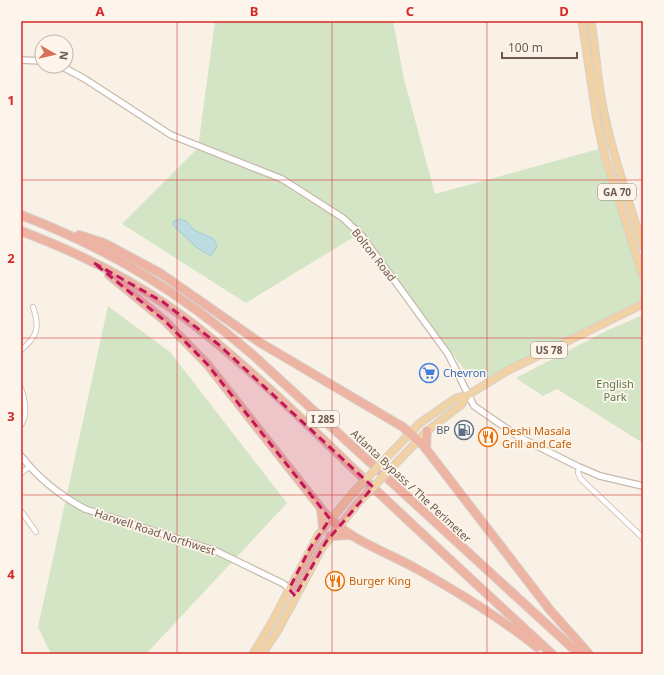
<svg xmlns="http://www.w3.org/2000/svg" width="664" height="675" viewBox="0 0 664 675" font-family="'Noto Sans',sans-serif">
  <rect width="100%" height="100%" fill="#f9f1e5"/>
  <!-- green -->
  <g fill="#d3e5c5">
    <path d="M215,21H393L404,79L435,194L606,147L643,277V305L500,378H471L404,291L362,232L246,303L122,224L198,148Z"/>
    <path d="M108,306L170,352L287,503L146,654H51L38,627Z"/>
    <path d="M643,315V443L557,389L543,396L516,378L606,331Z"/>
  </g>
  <!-- water -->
  <path fill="#bcdce1" stroke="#a3cbd1" d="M179,219L186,221L194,230L214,239L217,246L211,256L196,247L173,225L174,221Z"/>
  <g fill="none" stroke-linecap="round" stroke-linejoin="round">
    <defs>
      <g id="minor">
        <path d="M21,350C38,336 40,327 33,307"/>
        <path d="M21,388C25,399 28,415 21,425"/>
        <path d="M579,467L578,473L581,479L643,538"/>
        <path d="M21,473L29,467"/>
        <path d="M21,511L36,532"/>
      </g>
      <g id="tertiary">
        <path d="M21,60L42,61"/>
        <path d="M61,66L85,79L171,135L282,179L343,218L362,236L448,354L474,406L519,437L579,467L600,476L643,486"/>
        <path d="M21,456C39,479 59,495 85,509L216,551L284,584L295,596"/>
      </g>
      <g id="primary">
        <path d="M582,21L597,121L605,157L643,276"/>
        <path d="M591,21C595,46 597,72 601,97C610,148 628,198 643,247"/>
        <path d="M391,453L420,423L456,398L468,395L507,371L643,304"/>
        <path d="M399,460L427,431L461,405L468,395"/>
        <path d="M253,654L272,622L318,535L351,495"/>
        <path d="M262,654L278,630L322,548L359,502"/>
      </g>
      <g id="motorway">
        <path d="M21,215C110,249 181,293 253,355L579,654"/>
        <path d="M21,231C82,254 141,284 193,324C252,370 307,424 361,476C424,536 488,595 552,654"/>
        <path d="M79,235L104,243L160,273L259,342L403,427L423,445L550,610L589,654"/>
        <path d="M109,275L165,321L207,364L324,512C348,540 385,551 417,569C458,592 499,617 537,647"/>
        <path d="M426,449L427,431"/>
        <path d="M321,509L323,527"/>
        <path d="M330,536L349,535"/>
      </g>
    </defs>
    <!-- minor casing -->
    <use href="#minor" stroke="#c9b9ad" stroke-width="6"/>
    <!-- tertiary casing -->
    <use href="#tertiary" stroke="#c9b9ad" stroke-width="8"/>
    <!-- primary casing -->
    <use href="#primary" stroke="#d7d0cd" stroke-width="9"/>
    <!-- motorway casing -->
    <use href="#motorway" stroke="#d7d0cd" stroke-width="10"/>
    <!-- minor -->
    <use href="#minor" stroke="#fff" stroke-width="4.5"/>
    <!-- tertiary -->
    <use href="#tertiary" stroke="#fff" stroke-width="5.5"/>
    <!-- primary -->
    <use href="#primary" stroke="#f1d2a5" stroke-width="7"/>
    <!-- motorway -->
    <use href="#motorway" stroke="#edb4a3" stroke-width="8"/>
    <defs>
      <g id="primary-bridge">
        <path d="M351,495L391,453"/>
        <path d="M359,502L399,460"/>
      </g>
    </defs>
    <!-- primary-bridge casing -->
    <use href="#primary-bridge" stroke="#d7d0cd" stroke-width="9" stroke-linecap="butt"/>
    <!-- primary-bridge -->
    <use href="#primary-bridge" stroke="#f1d2a5" stroke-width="7"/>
  </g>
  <!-- marked area -->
  <path fill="#c2185b" fill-opacity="0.2" stroke="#c2185b" stroke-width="3" stroke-dasharray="8 5" stroke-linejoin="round" d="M94,263L163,302L218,344L373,487L326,542L295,596L289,589L310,548L330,519L207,364L165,321Z"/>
  <!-- grid -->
  <path fill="none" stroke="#d62828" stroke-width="1" stroke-opacity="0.55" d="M177,21V654M332,21V654M487,21V654M21,180H643M21,338H643M21,495H643"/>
  <!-- icons -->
  <defs>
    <symbol id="supermarket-ring" viewBox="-11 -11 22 22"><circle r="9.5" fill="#fdf5eb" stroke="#3f7fe0" stroke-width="1.5"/><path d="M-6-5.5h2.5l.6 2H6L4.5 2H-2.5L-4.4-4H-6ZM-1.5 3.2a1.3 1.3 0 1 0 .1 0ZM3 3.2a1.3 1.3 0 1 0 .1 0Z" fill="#3f7fe0"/></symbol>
    <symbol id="fuel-ring" viewBox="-11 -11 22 22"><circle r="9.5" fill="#fdf5eb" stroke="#5c6f8a" stroke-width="1.5"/><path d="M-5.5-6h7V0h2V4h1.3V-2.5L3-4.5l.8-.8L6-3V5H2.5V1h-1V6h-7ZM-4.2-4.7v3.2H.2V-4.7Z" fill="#5c6f8a"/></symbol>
    <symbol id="restaurant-ring" viewBox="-11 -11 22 22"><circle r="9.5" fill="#fdf5eb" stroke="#e8710a" stroke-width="1.5"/><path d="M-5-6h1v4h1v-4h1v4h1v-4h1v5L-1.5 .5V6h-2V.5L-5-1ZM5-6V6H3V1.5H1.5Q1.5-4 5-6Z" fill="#e8710a"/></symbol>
  </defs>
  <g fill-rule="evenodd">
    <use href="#supermarket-ring" x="418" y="362" width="22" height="22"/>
    <use href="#fuel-ring" x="453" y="419" width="22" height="22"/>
    <use href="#restaurant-ring" x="477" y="426" width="22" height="22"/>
    <use href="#restaurant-ring" x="324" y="570" width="22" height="22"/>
  </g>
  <g text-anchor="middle" stroke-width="3.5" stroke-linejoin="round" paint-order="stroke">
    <!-- shield labels -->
    <g fill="#fdf5eb" stroke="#9a877c" stroke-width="1">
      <rect x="598" y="184" width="38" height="16" rx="3"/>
      <rect x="531" y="342" width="36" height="16" rx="3"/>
      <rect x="307" y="411" width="32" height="16" rx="3"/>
    </g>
    <g font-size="10" font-weight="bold" fill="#6f584d">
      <text x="617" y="196">GA 70</text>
      <text x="549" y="354">US 78</text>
      <text x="323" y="423">I 285</text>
    </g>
    <!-- street labels -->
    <g font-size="11" fill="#6f584d" stroke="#fdf5eb">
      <text transform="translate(374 255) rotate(52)" y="4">Bolton Road</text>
      <text transform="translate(411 486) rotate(43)" y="4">Atlanta Bypass / The Perimeter</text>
      <text transform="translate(155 532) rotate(18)" y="4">Harwell Road Northwest</text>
    </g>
    <!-- shop labels -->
    <g font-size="11" fill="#366cbe" stroke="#fdf5eb" text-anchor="start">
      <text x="443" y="377">Chevron</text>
    </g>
    <!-- park labels -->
    <g font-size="11" fill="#597a4a" stroke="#fdf5eb">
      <text x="615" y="388">English<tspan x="615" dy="13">Park</tspan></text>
    </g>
    <!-- service labels -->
    <g font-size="11" fill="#4e5e75" stroke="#fdf5eb" text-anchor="end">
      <text x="450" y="434">BP</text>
    </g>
    <!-- food labels -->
    <g font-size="11" fill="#c56008" stroke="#fdf5eb" text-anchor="start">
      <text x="502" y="435">Deshi Masala<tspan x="502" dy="13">Grill and Cafe</tspan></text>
      <text x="349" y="585">Burger King</text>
    </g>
  </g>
  <!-- border -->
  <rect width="664" height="675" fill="none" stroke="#fdf5eb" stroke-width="44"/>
  <!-- north arrow -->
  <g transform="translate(54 54) rotate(98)"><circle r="19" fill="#fdf5eb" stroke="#c4b6ac"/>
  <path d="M0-3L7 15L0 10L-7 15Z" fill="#d67058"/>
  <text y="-6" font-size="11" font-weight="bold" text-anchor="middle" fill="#6f584d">N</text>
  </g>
  <!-- scale -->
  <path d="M502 52v6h75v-6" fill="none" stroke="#6f584d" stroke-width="2"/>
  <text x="508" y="52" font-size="12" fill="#6f584d" stroke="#fdf5eb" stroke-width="3" paint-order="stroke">100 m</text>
  <rect x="22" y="22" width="620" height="631" fill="none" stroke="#d62828" stroke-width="1.5"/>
  <g font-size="13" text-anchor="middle" font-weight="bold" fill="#d62828">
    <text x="100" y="16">A</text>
    <text x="254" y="16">B</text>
    <text x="410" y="16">C</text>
    <text x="564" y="16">D</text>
    <text x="11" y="105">1</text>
    <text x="11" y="263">2</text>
    <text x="11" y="421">3</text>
    <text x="11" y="579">4</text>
  </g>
</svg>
